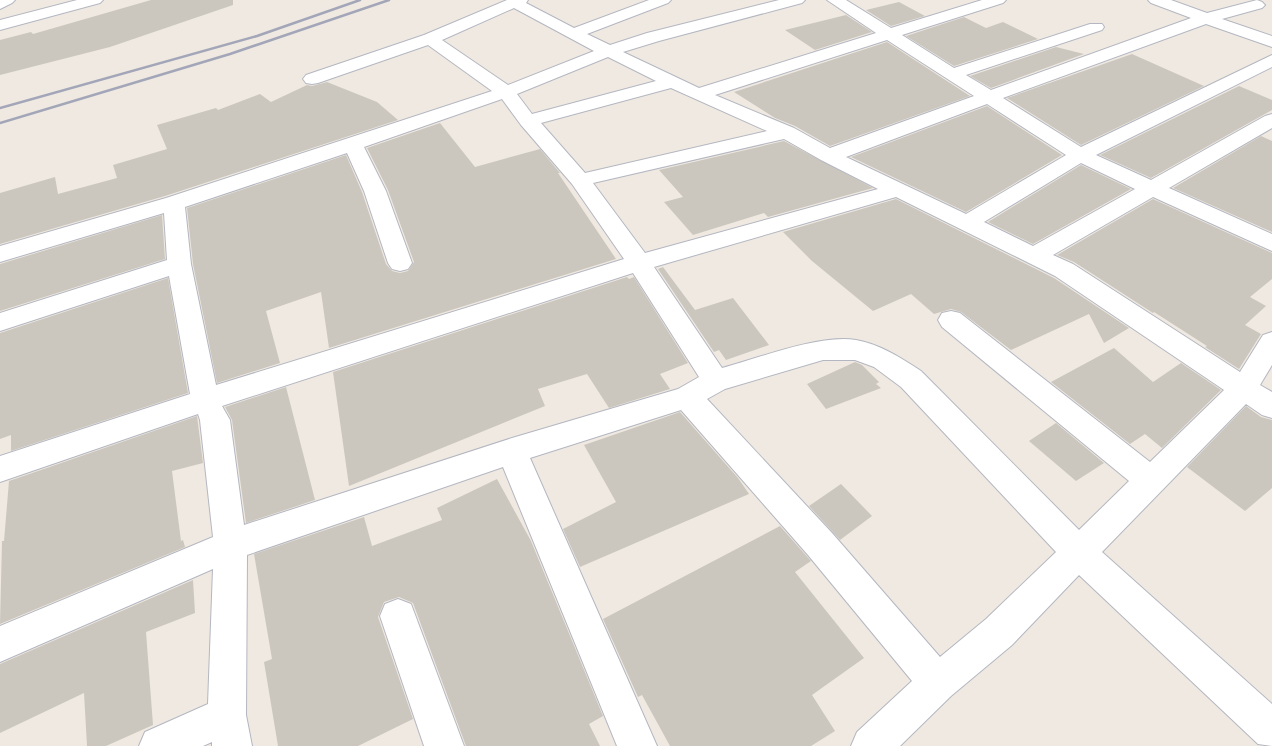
<svg xmlns="http://www.w3.org/2000/svg" width="1272" height="746" viewBox="0 0 1272 746" font-family="Rubik,sans-serif">
  <rect width="100%" height="100%" fill="#efe9e1"/>
  <!-- building -->
  <g fill="#cbc7bf">
    <path d="M151,0H233V5L110,47L0,75V40L31,32L33,34Z"/>
    <path d="M899,2L925,16L891,26L866,10Z"/>
    <path d="M846,15L872,32L815,50L785,30Z"/>
    <path d="M964,17L986,28L1003,22L1038,39L954,66L906,36Z"/>
    <path d="M887,42L970,96L830,146L795,126L775,118L734,92Z"/>
    <path d="M1056,47L1084,54L991,88L970,76Z"/>
    <path d="M1132,54L1204,86L1081,145L1007,98Z"/>
    <path d="M327,82L377,102L398,120L165,196L0,244V193L55,177L58,194L117,178L113,165L167,149L157,125L216,108L218,110L260,94L271,102L307,85L312,86Z"/>
    <path d="M1239,86L1272,100V110L1151,178L1100,155Z"/>
    <path d="M987,106L1062,155L966,212L851,157Z"/>
    <path d="M440,123L475,167L540,149L560,173H558L616,259L329,348L321,292L266,311L280,363L217,383L193,264L187,208L346,155L362,192L386,264L392,271L400,273L408,271L414,262L388,190L367,148Z"/>
    <path d="M1261,136L1272,141V232L1173,188Z"/>
    <path d="M784,141L873,188L768,217L764,213L693,235L664,202L683,197L659,170Z"/>
    <path d="M1081,165L1131,189L1033,244L988,222Z"/>
    <path d="M896,199L1054,278L1129,328L1104,343L1089,314L1011,350L961,312L951,309L934,314L911,294L873,311L812,261L783,232Z"/>
    <path d="M1153,199L1272,253V279L1250,297L1266,306L1245,325L1261,334L1239,369L1205,347L1207,346L1154,312L1153,313L1074,262L1057,255Z"/>
    <path d="M162,215L165,259L0,311V264Z"/>
    <path d="M663,267L695,310L733,298L769,345L726,360L719,350L714,352L658,269Z"/>
    <path d="M627,277L629,279L634,277L688,363L660,374L670,389L609,408L587,374L538,389L545,406L349,486L333,372Z"/>
    <path d="M168,278L188,393L11,451V435L0,439V333Z"/>
    <path d="M1114,348L1153,382L1181,363L1221,390L1162,448L1145,434L1130,444L1051,382Z"/>
    <path d="M855,362L862,365L879,382L876,384L881,388L826,409L807,384Z"/>
    <path d="M286,387L315,500L246,523L232,420L225,407Z"/>
    <path d="M1246,406L1261,417L1272,420V488L1245,511L1187,467Z"/>
    <path d="M680,412L738,478L749,494L580,567L563,529L616,502L584,445Z"/>
    <path d="M197,416L203,463L172,471L181,541L183,540L185,547L0,624L2,541H4L9,481Z"/>
    <path d="M1056,423L1104,463L1076,481L1029,441Z"/>
    <path d="M497,479L531,541L603,716L589,724L600,746H466L413,603L399,597L384,602L378,617L413,719L358,746H278L264,662L272,659L254,554L364,517L372,546L442,520L437,508Z"/>
    <path d="M841,484L872,516L840,540L809,506Z"/>
    <path d="M780,526L811,561L795,572L864,658L812,695L835,731L811,746H670L642,695L638,697L603,619Z"/>
    <path d="M193,580L195,613L146,632L153,725L106,746H87L84,693L0,733V664Z"/>
  </g>
  <g fill="none" stroke-linecap="round" stroke-linejoin="round">
    <defs>
      <g id="street">
        <path d="M0,0H15L12,3L0,9Z"/>
        <path d="M507,0H528L526,3L574,28L649,0H671L668,3L587,34L610,45L647,33L779,0H805L802,3L659,41L623,52L699,88L876,33L827,0H846L891,28L982,0H1006L1003,3L902,35L954,68L1090,24H1102L1104,27L1102,30L966,75L991,90L1191,18L1151,3L1148,0H1171L1207,13L1257,0L1262,2L1265,5L1262,8L1222,19L1272,36V47L1206,24L1003,98L1081,147L1272,55V67L1096,155L1151,180L1265,116L1272,114V128L1169,188L1272,234V251L1153,197L1053,255L1073,264L1240,372L1263,335L1272,332V365L1260,385L1272,392V418L1262,415L1246,404L1102,552L1272,704V746L1258,744L1079,575L1012,645L951,696L900,746H851L857,732L912,681L808,555L681,410L530,458L657,746H617L503,467L247,555L246,715L252,746H212V742L203,746H139L145,732L208,704L213,569L0,662V626L213,537L200,420L198,414L0,482V456L190,394L169,276L0,331V313L167,260L164,213L0,262V246L166,198L492,91L428,45L318,83L312,84L306,83L303,79L306,75L424,35ZM514,8L594,51L508,85L442,40ZM887,40L974,96L830,148L794,128L715,95ZM608,57L656,81L532,114L517,94ZM671,88L767,131L585,173L541,123ZM502,99L521,125L572,184L624,259L216,385L191,264L185,207L347,153L364,191L388,263L392,269L400,271L408,269L412,263L386,191L364,147ZM987,104L1066,155L966,214L846,157ZM784,139L821,160L878,189L645,253L593,183ZM1081,163L1135,189L1033,246L984,222ZM896,197L1055,276L1224,390L1150,462L960,313L951,311L942,313L938,320L942,327L1129,481L1079,530L921,371C901,358 880,344 856,340C820,334 759,358 722,368L654,267ZM633,273L699,377L678,389L512,438L244,525L230,420L222,406ZM823,360H855L874,367L901,387L1056,552L986,619L940,657L832,533L707,399L725,389Z"/>
        <path d="M398,599L411,604L464,746H424L380,616L385,604Z"/>
      </g>
      <path id="secondary" d="M77,0H103L100,3L0,30V20Z"/>
    </defs>
    <!-- street casing -->
    <use href="#street" stroke="#b4b7c1" stroke-width="2"/>
    <!-- secondary casing -->
    <use href="#secondary" stroke="#b4b7c1" stroke-width="2"/>
    <!-- street -->
    <use href="#street" fill="#fff" fill-rule="evenodd"/>
    <!-- secondary -->
    <use href="#secondary" fill="#fff" fill-rule="evenodd"/>
    <!-- rail -->
    <g stroke="#a3a6b8" stroke-width="2.5">
      <path d="M0,108L257,36L360,0"/>
      <path d="M0,123L230,54L389,0"/>
    </g>
  </g>
</svg>
